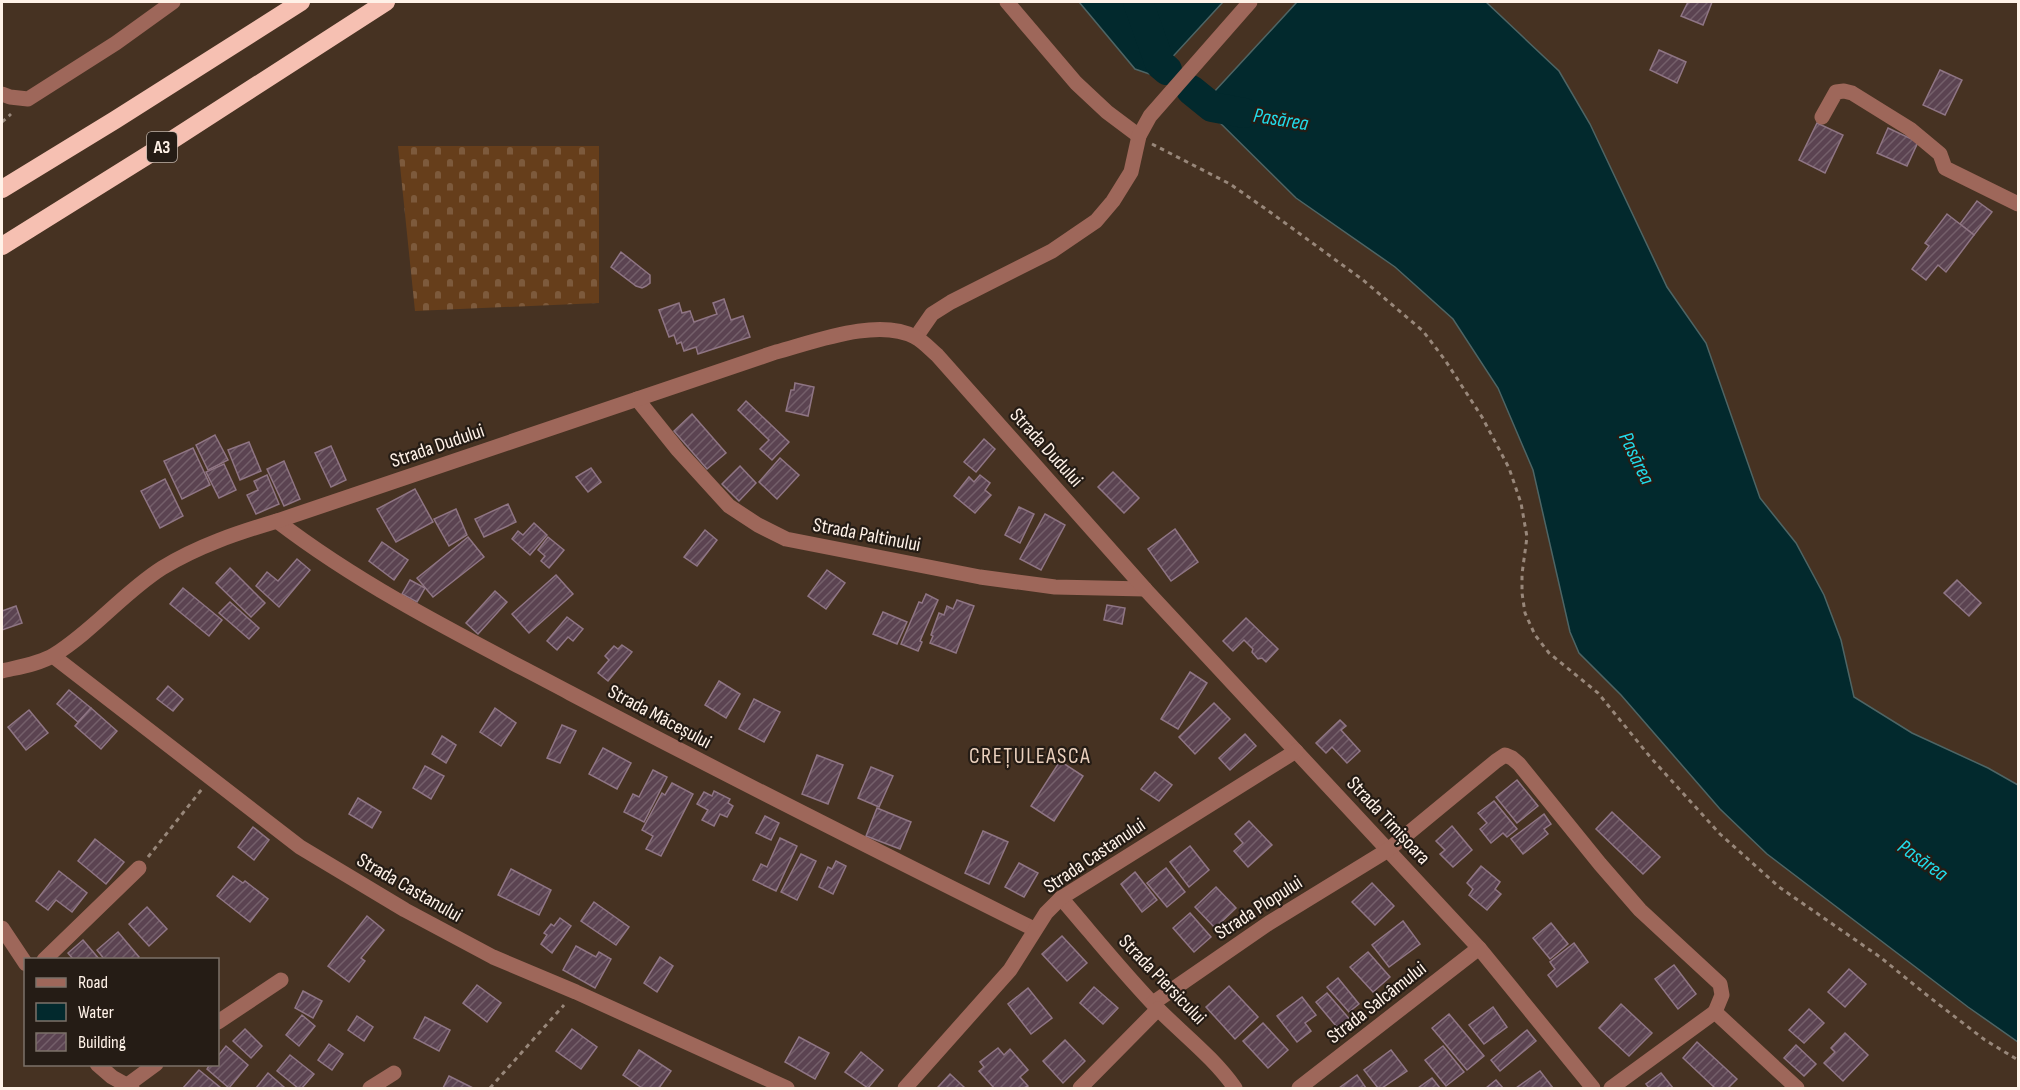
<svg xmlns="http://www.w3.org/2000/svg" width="2020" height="1090" viewBox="0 0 2020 1090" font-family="'Sofia Sans Condensed',sans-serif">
  <defs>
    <pattern id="cemetery-stones" width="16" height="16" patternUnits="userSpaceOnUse" patternTransform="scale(1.5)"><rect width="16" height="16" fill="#663e1b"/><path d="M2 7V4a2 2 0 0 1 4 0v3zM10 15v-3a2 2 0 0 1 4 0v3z" fill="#7d5a3c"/></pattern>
    <pattern id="building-hatch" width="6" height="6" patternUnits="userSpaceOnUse" patternTransform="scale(1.5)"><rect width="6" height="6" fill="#5b4351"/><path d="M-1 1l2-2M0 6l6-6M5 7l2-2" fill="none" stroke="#745f6a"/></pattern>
  </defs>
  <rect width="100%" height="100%" fill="#463222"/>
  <!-- cemetery -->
  <path fill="url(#cemetery-stones)" d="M398,146H599V303L415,311Z"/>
  <!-- water -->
  <g fill="#02292d" stroke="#4e6565" stroke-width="1.5">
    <path d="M1079,2H1223L1155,76L1135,69Z"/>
    <path d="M1297,2H1486L1559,71L1590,124L1667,287L1706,343L1760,498L1796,543L1824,595L1841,640L1854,697L1912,733L1988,768L2018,785V1042L1968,1007L1767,854L1720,809L1621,695L1579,653L1570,632L1533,470L1498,388L1453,319L1395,267L1296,198L1202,105Z"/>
  </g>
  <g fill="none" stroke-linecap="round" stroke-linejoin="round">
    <!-- river -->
    <g stroke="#02292d" stroke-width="30">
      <path d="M1138,2L1160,64L1167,70"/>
      <path d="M1191,90L1212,107L1244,113"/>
    </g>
  </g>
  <!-- building -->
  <g fill="url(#building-hatch)" stroke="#8f7584" stroke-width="1.5">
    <path d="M1688,2H1712L1703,25L1681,16Z"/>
    <path d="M1659,50L1686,62L1677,83L1650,70Z"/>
    <path d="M1940,70L1962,80L1945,115L1923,105Z"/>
    <path d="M1817,123L1843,135L1825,173L1799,160Z"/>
    <path d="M1888,128L1918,142L1907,166L1877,153Z"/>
    <path d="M1977,201L1992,212L1974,235L1960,224Z"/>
    <path d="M1947,214L1974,235L1946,272L1938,265L1926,280L1912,269L1929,246L1925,243Z"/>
    <path d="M621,252L650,275V283L646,286L642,288L636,286L611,267Z"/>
    <path d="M724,299L731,320L743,316L750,337L698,354L696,347L684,351L681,342L677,344L674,335L669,337L659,310L679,303L682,313L690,311L694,322L717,314L713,303Z"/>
    <path d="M795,383L814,387L808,416L786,411L791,390H794Z"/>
    <path d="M746,401L789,442L772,460L760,449L769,440L738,410Z"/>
    <path d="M692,414L726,453L707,469L674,431Z"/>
    <path d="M215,435L228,460L208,470L196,445Z"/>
    <path d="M984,439L995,449L976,472L964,462Z"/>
    <path d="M249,442L261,471L240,480L228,450Z"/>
    <path d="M331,446L346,480L331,487L315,453Z"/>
    <path d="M193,448L210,485L182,499L164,461Z"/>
    <path d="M780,458L799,475L777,499L759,482Z"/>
    <path d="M284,461L300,499L284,506L267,469Z"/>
    <path d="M224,464L236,490L219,498L206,472Z"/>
    <path d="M740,466L756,483L739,501L722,484Z"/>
    <path d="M591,468L601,482L588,492L576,477Z"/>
    <path d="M1113,472L1139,498L1124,513L1098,487Z"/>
    <path d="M267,475L279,504L256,514L247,495L258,490L254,481Z"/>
    <path d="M980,475L990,483L985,490L991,495L975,513L954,496L969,477L974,482Z"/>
    <path d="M165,479L183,516L160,528L141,491Z"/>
    <path d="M415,489L433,522L396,542L377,509Z"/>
    <path d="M508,504L516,522L484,537L475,519Z"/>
    <path d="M1019,507L1034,514L1020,543L1005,535Z"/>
    <path d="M456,509L467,535L449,546L434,519Z"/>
    <path d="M1045,514L1065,525L1041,570L1020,559Z"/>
    <path d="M534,523L547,535L530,555L512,539L518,531L523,535Z"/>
    <path d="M1175,529L1198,562L1171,581L1148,549Z"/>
    <path d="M705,530L717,540L697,566L684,557Z"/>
    <path d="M468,537L484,557L433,597L417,578Z"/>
    <path d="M548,537L564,550L549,568L541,561L545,556L538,550Z"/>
    <path d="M382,542L408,560L394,580L369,561Z"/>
    <path d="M297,559L310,570L279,607L256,586L267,572L278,581Z"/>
    <path d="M230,568L265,603L251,617L216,583Z"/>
    <path d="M827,570L845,583L826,609L808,596Z"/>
    <path d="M556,575L573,594L529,633L512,614Z"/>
    <path d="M410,580L425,588L417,602L402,594Z"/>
    <path d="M1957,580L1981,603L1969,616L1944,593Z"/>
    <path d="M183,588L222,620L209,636L170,604Z"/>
    <path d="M495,591L507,602L478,634L466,623Z"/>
    <path d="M926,594L938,600L920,641L922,642L918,651L901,644L919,602L922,603Z"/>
    <path d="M957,600L974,606L956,653L930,643L933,636L931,635L939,613L944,615L947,606L953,609Z"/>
    <path d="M230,602L259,628L249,639L219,613Z"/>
    <path d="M1107,605L1125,608L1122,624L1104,620Z"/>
    <path d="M16,606L22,623L2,630V611Z"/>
    <path d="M883,612L907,622L897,644L873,634Z"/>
    <path d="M567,617L583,629L573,641L568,637L557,650L547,641Z"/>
    <path d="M1246,618L1278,649L1266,662L1262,658L1258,659L1252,652L1253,649L1244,640L1233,651L1223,641Z"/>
    <path d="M622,645L632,652L608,681L598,673L609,660L605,656L614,646L618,649Z"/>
    <path d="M1190,672L1207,683L1178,729L1161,719Z"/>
    <path d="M719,681L740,694L726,718L705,705Z"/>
    <path d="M168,686L183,699L173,711L157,699Z"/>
    <path d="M69,690L91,708L78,722L57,704Z"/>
    <path d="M754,699L780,712L764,742L739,729Z"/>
    <path d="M1214,703L1230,719L1195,754L1179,737Z"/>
    <path d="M91,708L117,731L101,749L75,726Z"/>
    <path d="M495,708L516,723L501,746L480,732Z"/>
    <path d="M29,710L48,733L26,750L8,727Z"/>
    <path d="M1340,720L1346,726L1341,730L1360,751L1347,763L1332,747L1326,753L1316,743Z"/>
    <path d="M562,725L576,731L560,763L547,758Z"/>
    <path d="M1245,734L1256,746L1230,770L1219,758Z"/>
    <path d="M442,736L456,745L446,763L432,754Z"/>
    <path d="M603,748L631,763L617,789L589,774Z"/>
    <path d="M817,755L843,765L828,804L802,794Z"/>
    <path d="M1060,761L1083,776L1054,821L1031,806Z"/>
    <path d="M425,766L444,776L431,799L413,788Z"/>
    <path d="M871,767L893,776L879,807L858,798Z"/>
    <path d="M653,770L667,777L644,822L624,812L633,794L639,797Z"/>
    <path d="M1155,772L1172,785L1159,801L1141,789Z"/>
    <path d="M1517,780L1538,806L1517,823L1496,797Z"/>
    <path d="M672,783L693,794L661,856L646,849L653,836L642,830L662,793L665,795Z"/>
    <path d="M714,791L730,799L728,803L733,806L727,817L720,814L714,826L702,820L708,810L697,804L704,792L712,796Z"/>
    <path d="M358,798L381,812L372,828L349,814Z"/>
    <path d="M1494,801L1517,829L1507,837L1503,833L1491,843L1480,829L1487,823L1478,813Z"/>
    <path d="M877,808L911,822L900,849L866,836Z"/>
    <path d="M1612,812L1660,857L1643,874L1596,829Z"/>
    <path d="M1544,814L1551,824L1544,829L1548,834L1523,854L1511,839Z"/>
    <path d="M765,816L779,823L771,840L756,833Z"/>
    <path d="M1249,821L1272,845L1248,867L1234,851L1243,843L1235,834Z"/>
    <path d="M1452,826L1472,850L1453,867L1440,854L1445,850L1436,841Z"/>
    <path d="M253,827L269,840L254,860L238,847Z"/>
    <path d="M983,831L1008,842L989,884L965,873Z"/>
    <path d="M780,838L797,846L776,891L753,880L761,864L767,867Z"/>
    <path d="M95,839L124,862L106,884L78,861Z"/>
    <path d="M1190,846L1209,870L1189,887L1170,862Z"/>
    <path d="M801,854L816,861L797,900L781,892Z"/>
    <path d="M836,861L846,866L833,894L819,887L828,867L832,869Z"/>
    <path d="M1019,863L1038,873L1024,897L1005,887Z"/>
    <path d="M1481,866L1500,882L1495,889L1501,894L1487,910L1469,895L1473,889L1467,883Z"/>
    <path d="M1166,868L1185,892L1167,907L1147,883Z"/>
    <path d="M511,869L551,890L539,915L498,895Z"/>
    <path d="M59,871L87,893L72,912L56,900L48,910L36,901Z"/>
    <path d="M1135,872L1157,900L1142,912L1121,884Z"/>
    <path d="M233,876L243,883L245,881L268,899L250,922L217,896Z"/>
    <path d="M1372,883L1394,906L1375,925L1352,902Z"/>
    <path d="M1216,887L1236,908L1215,928L1195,907Z"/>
    <path d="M594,902L629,927L616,945L581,921Z"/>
    <path d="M147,907L167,929L149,946L129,924Z"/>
    <path d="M1190,913L1211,937L1194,952L1173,928Z"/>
    <path d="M367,916L384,930L361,958L365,961L349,982L328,966Z"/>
    <path d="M560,918L571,926L552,953L541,944L547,935L544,933L551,924L554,926Z"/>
    <path d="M1403,921L1420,944L1389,967L1372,945Z"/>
    <path d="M1551,923L1568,944L1550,959L1533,938Z"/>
    <path d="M118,932L139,957L136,960H105L97,950Z"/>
    <path d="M1062,936L1087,963L1067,981L1042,954Z"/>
    <path d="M83,940L100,960H74L68,953Z"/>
    <path d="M1574,943L1588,962L1557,987L1548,975L1555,969L1550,962Z"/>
    <path d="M576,946L596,957L599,952L611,959L595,988L563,970Z"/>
    <path d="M1368,952L1390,977L1373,992L1350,967Z"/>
    <path d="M660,957L673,966L657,992L644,983Z"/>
    <path d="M1674,965L1696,994L1678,1009L1655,979Z"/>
    <path d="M1849,969L1866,984L1845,1007L1828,992Z"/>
    <path d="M1338,978L1359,1004L1349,1012L1327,987Z"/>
    <path d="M477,985L501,1003L487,1022L463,1003Z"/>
    <path d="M1229,986L1258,1017L1235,1039L1206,1007Z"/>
    <path d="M1094,987L1118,1008L1103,1024L1080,1003Z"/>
    <path d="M1028,988L1052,1018L1031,1034L1008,1004Z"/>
    <path d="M303,991L322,1001L313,1018L295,1008Z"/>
    <path d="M1327,993L1352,1022L1341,1032L1316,1002Z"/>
    <path d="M1302,997L1316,1015L1305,1023L1311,1031L1297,1042L1277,1016Z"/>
    <path d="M1621,1004L1652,1033L1629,1056L1599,1028Z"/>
    <path d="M1493,1007L1507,1027L1484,1044L1469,1025Z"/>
    <path d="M1809,1009L1824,1023L1804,1043L1789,1030Z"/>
    <path d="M1449,1014L1484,1056L1467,1070L1432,1028Z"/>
    <path d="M302,1015L315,1026L299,1046L286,1035Z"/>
    <path d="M357,1016L373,1027L364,1041L348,1030Z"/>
    <path d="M425,1017L450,1030L439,1051L414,1038Z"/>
    <path d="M1263,1023L1288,1050L1268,1068L1243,1041Z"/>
    <path d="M245,1029L262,1046L251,1058L233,1041Z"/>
    <path d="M572,1029L597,1047L581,1069L556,1051Z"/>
    <path d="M1527,1030L1536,1041L1500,1071L1491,1060Z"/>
    <path d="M1845,1033L1868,1055L1843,1081L1824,1063L1835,1052L1831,1048Z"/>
    <path d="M799,1037L829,1053L815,1079L785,1062Z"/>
    <path d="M1065,1040L1085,1061L1063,1083L1043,1061Z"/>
    <path d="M1697,1042L1737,1079L1728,1088H1715L1683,1058Z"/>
    <path d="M329,1044L343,1054L332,1070L318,1060Z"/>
    <path d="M1796,1045L1816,1064L1804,1076L1784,1058Z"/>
    <path d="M226,1046L248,1065L229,1088L207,1069L210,1064H218V1056Z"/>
    <path d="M1443,1046L1464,1072L1446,1086L1425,1060Z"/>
    <path d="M998,1048L1004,1055L1010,1049L1028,1070L1020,1077L1028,1086L1024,1088H994L979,1071L984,1067L980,1062Z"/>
    <path d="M639,1050L671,1071L659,1088H642L623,1075Z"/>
    <path d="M1391,1050L1407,1071L1382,1088H1378L1364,1070Z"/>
    <path d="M861,1052L883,1070L868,1088L845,1072Z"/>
    <path d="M290,1055L314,1074L302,1088H298L277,1071Z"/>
    <path d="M199,1070L221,1088H183Z"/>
    <path d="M1540,1071L1553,1088H1516Z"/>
    <path d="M268,1073L284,1087L283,1088H256Z"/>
    <path d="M1661,1073L1673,1088H1649L1646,1084Z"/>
    <path d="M950,1074L965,1088H940L938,1087Z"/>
    <path d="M1357,1075L1366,1088H1339Z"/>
    <path d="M449,1076L473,1088H443Z"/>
    <path d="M1432,1078L1440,1088H1418Z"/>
    <path d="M1496,1080L1503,1088H1486Z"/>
  </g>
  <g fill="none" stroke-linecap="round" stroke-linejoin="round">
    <!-- path -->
    <g stroke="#98877a" stroke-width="3" stroke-dasharray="4.5 4.5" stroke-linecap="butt">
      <path d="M2,122L11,114"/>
      <path d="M1152,144L1230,184L1270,212L1363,280L1423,331L1445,360L1482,417L1509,468L1521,503L1527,537L1522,574V593L1525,613L1535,635L1549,653L1598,693L1651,758L1720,834L1779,887L1880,957L1928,996L1985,1040L2018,1060"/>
      <path d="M148,857L202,789"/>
      <path d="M490,1088L564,1005"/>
    </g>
    <!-- street -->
    <g stroke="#9e675a" stroke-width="15">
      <path d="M1007,2L1076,83L1107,112L1139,136"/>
      <path d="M2,94L10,97L28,99L116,43L173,2"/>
      <path d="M1822,117L1836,92L1844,91L1852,93L1910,129L1940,154L1945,168L2018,204"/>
      <path d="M916,337L932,314L951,302L1052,251L1096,221L1113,201L1131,172L1139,136L1150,116L1250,2"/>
      <path d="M637,399L678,450L729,506L758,525L786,539L980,577L1055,587L1145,589"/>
      <path d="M277,521C367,590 470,640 570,693C724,774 879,852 1034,929"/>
      <path d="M53,656L300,847L405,910L493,957L576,992L787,1088"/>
      <path d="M2,671C19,667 39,664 54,655C94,630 123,593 162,568C198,546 237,533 277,521L776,352C814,342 878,317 915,337C923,341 930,349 937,355L1145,589L1479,948L1593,1088"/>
      <path d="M1061,898C1093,935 1124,974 1158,1009C1184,1035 1214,1058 1235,1088"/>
      <path d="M2,928L26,964"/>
      <path d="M44,960L139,868"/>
      <path d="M1153,1003L1269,923L1388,850L1496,761L1505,755L1512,758L1519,764L1600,864L1640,910L1720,984L1722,995L1715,1012"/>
      <path d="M218,1022L281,980"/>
      <path d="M97,1064L112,1077L132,1088"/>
      <path d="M126,1086L156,1064"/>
      <path d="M370,1088L394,1073"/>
      <path d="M905,1088L1010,970L1046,913L1061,898L1296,751"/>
      <path d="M1080,1088L1158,1009"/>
      <path d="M1299,1088L1479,948"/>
      <path d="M1611,1088L1715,1012L1797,1088"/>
    </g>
    <!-- highway -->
    <g stroke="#f6c0b2" stroke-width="18">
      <path d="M2,189L115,120L301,2"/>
      <path d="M2,246L172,140L386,2"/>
    </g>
  </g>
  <g text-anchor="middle" stroke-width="4.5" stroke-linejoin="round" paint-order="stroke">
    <!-- shield labels -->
    <rect fill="#251c15" stroke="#beb2a9" stroke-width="1.5" x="147" y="132" width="30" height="30" rx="4.5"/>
    <g font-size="18" font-weight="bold" fill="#fff2e8">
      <text x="162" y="153">A3</text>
    </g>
    <!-- street labels -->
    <g font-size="20" fill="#fff2e8" stroke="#251c15">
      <text transform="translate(437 445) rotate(-19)" y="7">Strada Dudului</text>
      <text transform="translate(1047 447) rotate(48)" y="7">Strada Dudului</text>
      <text transform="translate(867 534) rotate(11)" y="7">Strada Paltinului</text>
      <text transform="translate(660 716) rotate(28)" y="7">Strada Măceșului</text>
      <text transform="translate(1389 820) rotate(47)" y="7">Strada Timișoara</text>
      <text transform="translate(1094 855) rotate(-34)" y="7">Strada Castanului</text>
      <text transform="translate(410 887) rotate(30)" y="7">Strada Castanului</text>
      <text transform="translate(1258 907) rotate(-33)" y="7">Strada Plopului</text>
      <text transform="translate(1163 979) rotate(46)" y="7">Strada Piersicului</text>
      <text transform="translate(1376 1002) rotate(-38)" y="7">Strada Salcâmului</text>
    </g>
    <!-- water labels -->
    <g font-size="21" font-style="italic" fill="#21dbea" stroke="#251c15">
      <text transform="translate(1281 119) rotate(9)" y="7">Pasărea</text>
      <text transform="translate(1637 458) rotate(64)" y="7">Pasărea</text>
      <text transform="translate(1923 860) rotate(35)" y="7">Pasărea</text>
    </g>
    <!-- quarter labels -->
    <g font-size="22" letter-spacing="1.5" fill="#ecd2bf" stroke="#251c15">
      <text x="1030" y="763">CREȚULEASCA</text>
    </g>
  </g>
  <!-- border -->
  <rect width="2020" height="1090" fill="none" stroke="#fff2e8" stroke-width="6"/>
  <!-- legend -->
  <rect x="24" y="958" width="195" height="108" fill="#251c15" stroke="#7c7269" stroke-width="1.5"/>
  <rect x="36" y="978" width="30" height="9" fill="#9e675a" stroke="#7c7269" stroke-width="1.5"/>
  <text x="78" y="988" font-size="18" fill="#fff2e8">Road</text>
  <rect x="36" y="1003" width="30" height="18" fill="#02292d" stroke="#7c7269" stroke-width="1.5"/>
  <text x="78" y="1018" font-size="18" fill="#fff2e8">Water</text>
  <rect x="36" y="1033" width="30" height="18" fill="url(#building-hatch)" stroke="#7c7269" stroke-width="1.5"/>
  <text x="78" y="1048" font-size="18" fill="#fff2e8">Building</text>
</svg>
